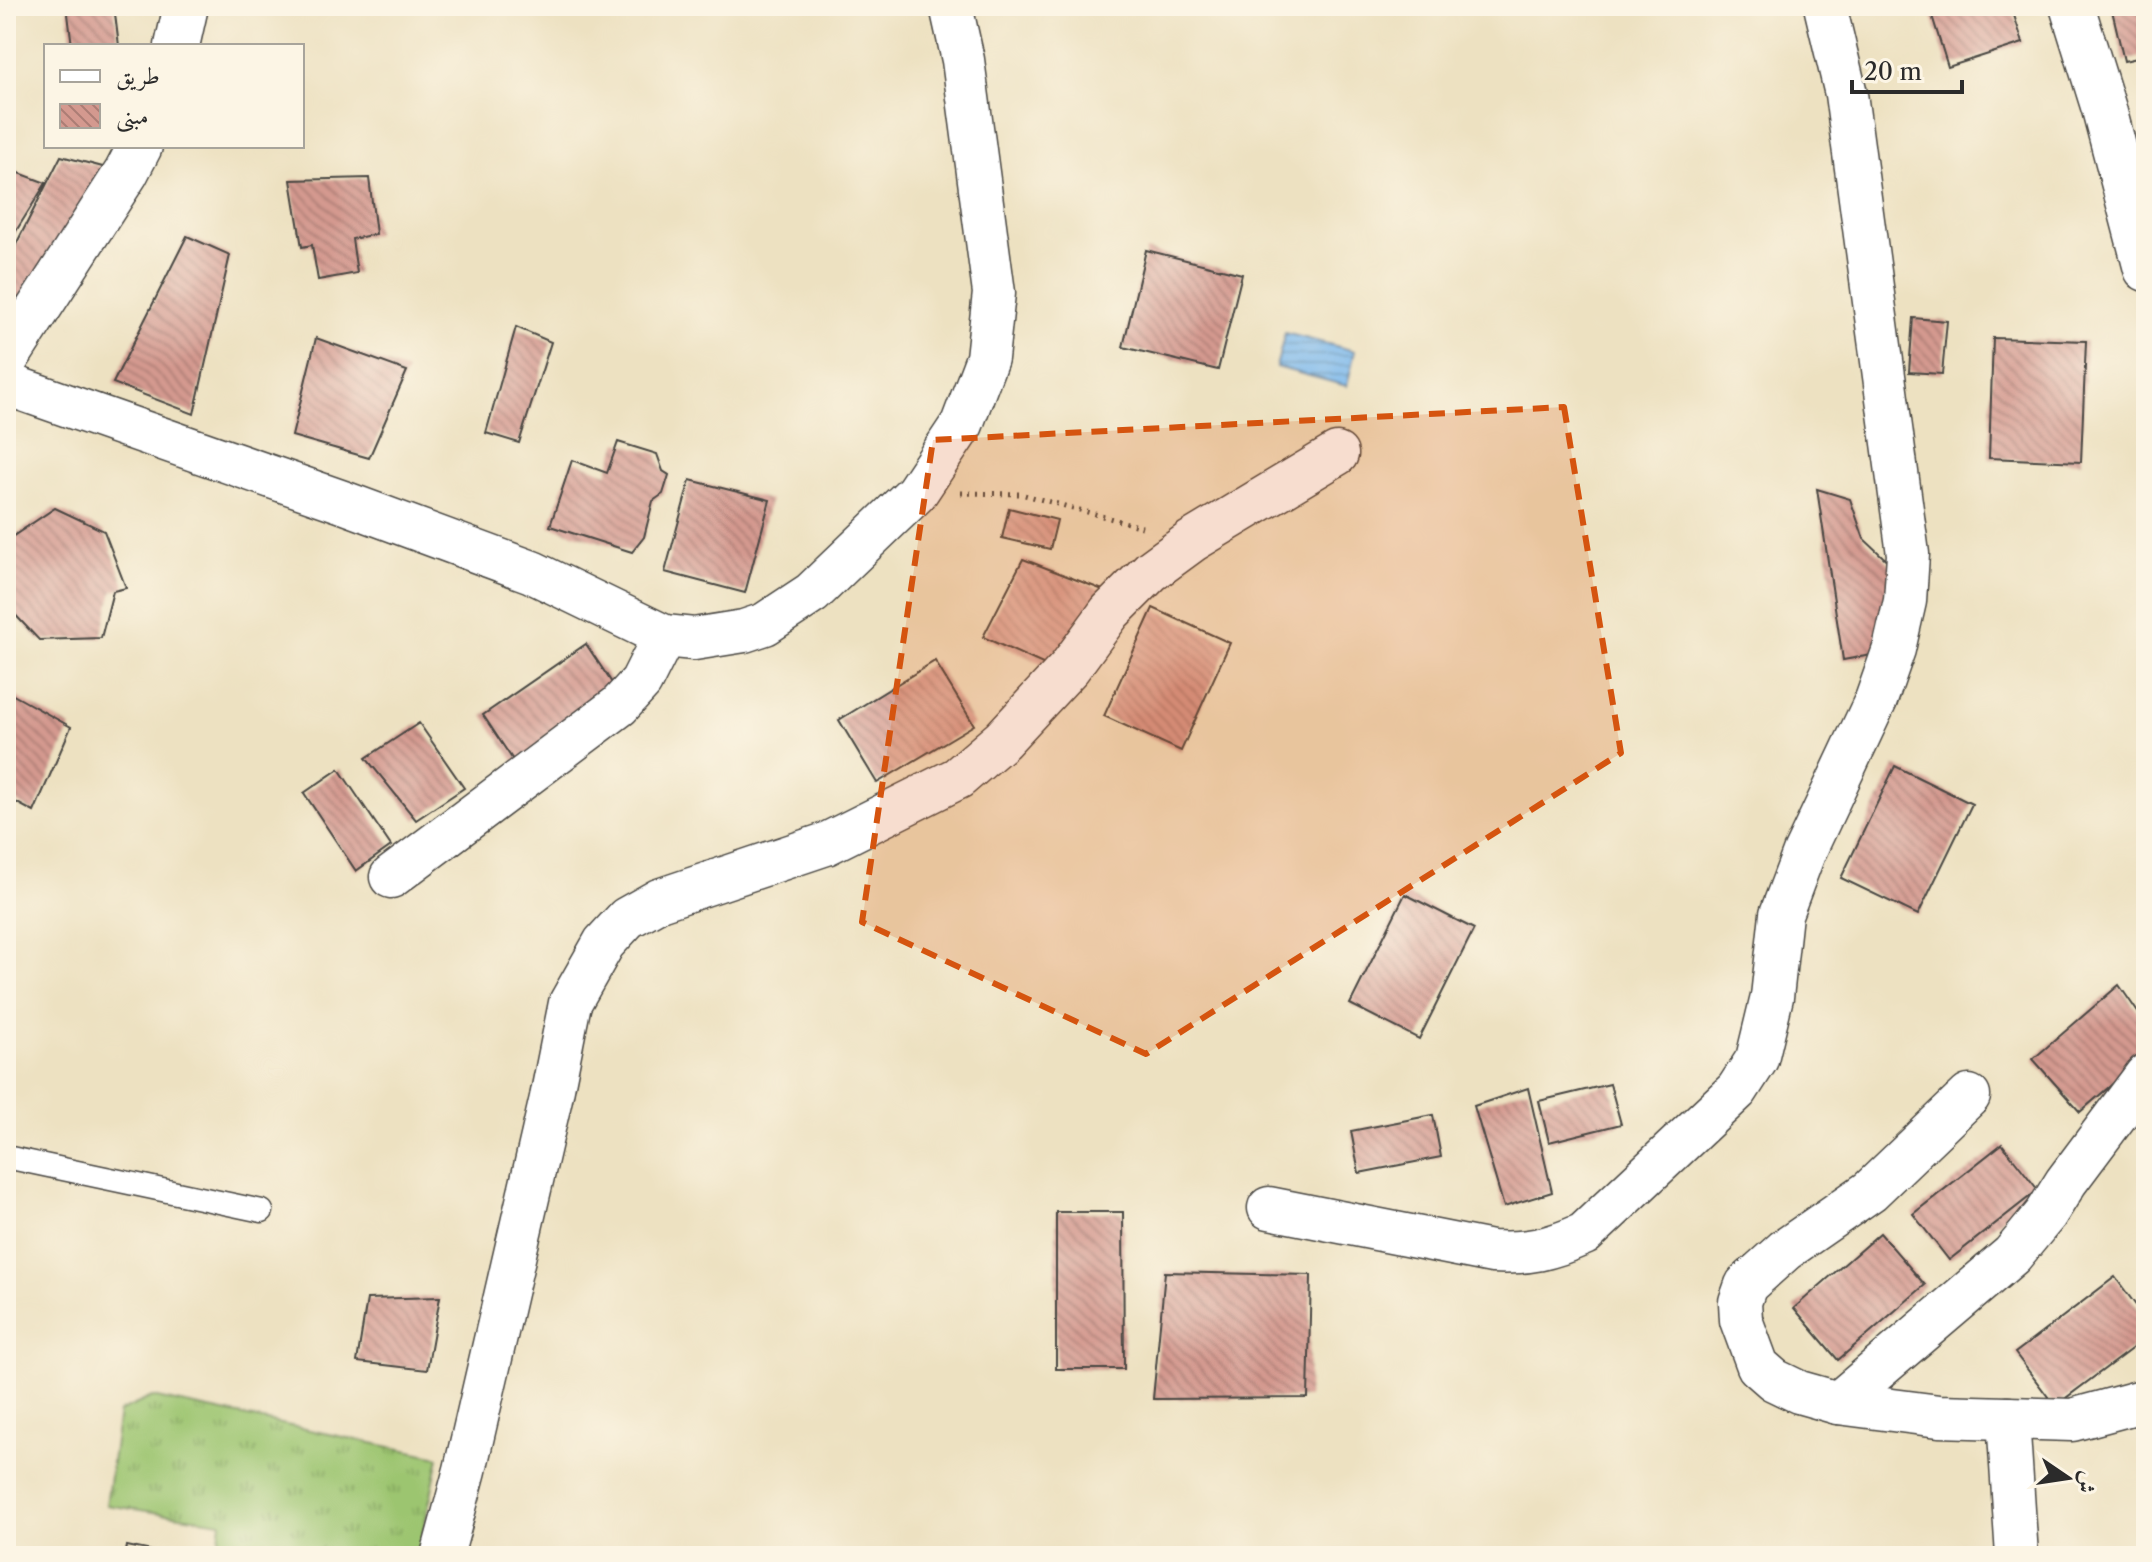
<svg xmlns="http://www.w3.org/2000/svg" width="2152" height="1562" viewBox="0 0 2152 1562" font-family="'Libre Caslon Text',Amiri,serif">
  <defs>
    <pattern id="grass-tufts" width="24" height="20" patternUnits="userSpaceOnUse" patternTransform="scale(2)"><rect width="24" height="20" fill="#9cc570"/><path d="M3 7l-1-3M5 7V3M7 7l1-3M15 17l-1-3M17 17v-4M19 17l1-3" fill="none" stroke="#7fa05c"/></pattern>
    <pattern id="water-rules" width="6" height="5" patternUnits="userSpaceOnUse" patternTransform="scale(2)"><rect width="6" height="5" fill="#7ab8ed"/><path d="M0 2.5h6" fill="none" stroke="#6496c0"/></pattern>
    <pattern id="building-back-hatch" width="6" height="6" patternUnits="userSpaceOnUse" patternTransform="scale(2)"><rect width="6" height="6" fill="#d4998f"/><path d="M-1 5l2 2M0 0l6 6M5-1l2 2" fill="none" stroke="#ac7d75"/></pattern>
  </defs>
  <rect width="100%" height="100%" fill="#fcf5e5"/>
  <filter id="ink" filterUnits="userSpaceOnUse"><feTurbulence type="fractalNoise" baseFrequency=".0125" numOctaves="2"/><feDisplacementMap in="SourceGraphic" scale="16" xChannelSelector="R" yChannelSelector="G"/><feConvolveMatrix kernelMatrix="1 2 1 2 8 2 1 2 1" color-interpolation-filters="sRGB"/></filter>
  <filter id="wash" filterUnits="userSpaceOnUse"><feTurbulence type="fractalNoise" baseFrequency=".006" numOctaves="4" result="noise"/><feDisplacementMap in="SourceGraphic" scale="32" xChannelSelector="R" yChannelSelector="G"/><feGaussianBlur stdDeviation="1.8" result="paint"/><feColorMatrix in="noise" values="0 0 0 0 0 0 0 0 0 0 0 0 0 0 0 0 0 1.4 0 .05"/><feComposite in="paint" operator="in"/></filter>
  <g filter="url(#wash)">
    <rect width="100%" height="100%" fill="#ede1c1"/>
    <!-- grass -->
    <path fill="url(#grass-tufts)" stroke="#64784e" stroke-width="2" d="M152,1397L439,1457L418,1556H217L221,1522L106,1505L119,1412Z"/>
    <!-- water -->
    <path fill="url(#water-rules)" stroke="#52728c" stroke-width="2" d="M1285,333L1355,351L1347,386L1276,367Z"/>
    <g id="blocks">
      <!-- building -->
      <g fill="url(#building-back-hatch)">
        <path d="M67,6H114L119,46H72Z"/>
        <path d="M1929,6H2011L2023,43L1948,67Z"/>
        <path d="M2111,6H2146V56L2124,61Z"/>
        <path d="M61,156L114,170L34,307L6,292V264Z"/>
        <path d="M6,168L46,183L6,247Z"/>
        <path d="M369,178L376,234L352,239L357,273L318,280L312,245L302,247L291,180Z"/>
        <path d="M187,236L230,255L194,414L113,383Z"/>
        <path d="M1146,250L1242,274L1218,370L1123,347Z"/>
        <path d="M1913,318L1947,321L1942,374L1909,372Z"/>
        <path d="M516,327L551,342L519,443L486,433Z"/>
        <path d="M316,338L407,371L369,458L292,436Z"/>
        <path d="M1993,338L2086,341L2081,462L1989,458Z"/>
        <path d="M618,442L657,454L663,471L669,475L663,494L653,501L644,537L632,552L550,526L572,460L607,473Z"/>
        <path d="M690,480L770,500L745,593L665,572Z"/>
        <path d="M1817,489L1850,499L1864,539L1896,569L1894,651L1843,660Z"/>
        <path d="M55,508L104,531L126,588L113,591L101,638L39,640L7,606L6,541Z"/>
        <path d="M1009,508L1057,520L1050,549L1002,538Z"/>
        <path d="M1023,559L1108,592L1045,665L983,637Z"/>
        <path d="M1153,608L1230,643L1181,751L1104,716Z"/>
        <path d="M586,644L620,695L517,766L483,715Z"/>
        <path d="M935,661L974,725L877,783L839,720Z"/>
        <path d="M6,691L71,727L34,812L6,797Z"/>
        <path d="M419,723L464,788L416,820L366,758Z"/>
        <path d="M1895,766L1972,804L1918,915L1841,878Z"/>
        <path d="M339,769L391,846L356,871L304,793Z"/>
        <path d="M1405,894L1474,929L1419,1039L1350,1004Z"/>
        <path d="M2119,985L2146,1024V1055L2080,1112L2033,1059Z"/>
        <path d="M1610,1084L1621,1124L1549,1142L1539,1101Z"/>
        <path d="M1528,1088L1552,1192L1504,1207L1474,1106Z"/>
        <path d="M1433,1115L1441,1157L1359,1173L1351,1131Z"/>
        <path d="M2002,1144L2038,1190L1949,1260L1913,1214Z"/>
        <path d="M1056,1212H1123L1124,1369H1056Z"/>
        <path d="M1880,1233L1925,1285L1838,1360L1794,1308Z"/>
        <path d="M1165,1272L1311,1275L1308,1398L1153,1399Z"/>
        <path d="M2115,1277L2146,1319V1338L2055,1406L2015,1353Z"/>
        <path d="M440,1297L427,1370L357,1362L367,1299Z"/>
        <path d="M127,1546L172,1555L171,1556H125Z"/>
      </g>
    </g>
  </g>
  <g filter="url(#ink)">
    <use href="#blocks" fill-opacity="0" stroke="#484642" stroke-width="2"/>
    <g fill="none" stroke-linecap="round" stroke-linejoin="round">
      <defs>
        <path id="service" d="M6,1157L262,1211"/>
        <g id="minor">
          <path d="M6,384L343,502L532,572L664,636L694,639L744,631L765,624L812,593L916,493L962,424L987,358L994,293L963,60L951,6"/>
          <path d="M391,877L619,706L641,682L664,636"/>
          <path d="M1969,1096L1870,1191L1785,1250L1746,1285L1740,1302L1741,1320L1758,1366L1774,1380L1799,1392L1838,1403L1939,1416L2072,1420L2146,1400"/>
          <path d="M1269,1208L1492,1252C1529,1254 1550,1249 1584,1234L1737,1090L1757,1059L1772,997L1781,914L1804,853L1876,700L1894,649L1905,601L1908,554L1846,94L1825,6"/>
          <path d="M1838,1403L2012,1255L2046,1214L2066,1182L2146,1075"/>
          <path d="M2008,1418L2017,1556"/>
          <path d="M442,1556L465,1470L551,1098L570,1003L604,943L627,918L659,900L826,844L958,778L1002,740L1069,668L1110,612L1151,571L1192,541L1337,454"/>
        </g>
        <g id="tertiary">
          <path d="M2072,6L2104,109L2146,269"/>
          <path d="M177,46L186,6"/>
          <path d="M6,359L126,173L140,146"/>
        </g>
      </defs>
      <!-- service casing -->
      <use href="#service" stroke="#484642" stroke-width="25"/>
      <!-- minor casing -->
      <use href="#minor" stroke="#484642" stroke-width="45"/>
      <!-- tertiary casing -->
      <use href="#tertiary" stroke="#484642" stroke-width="47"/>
      <!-- path -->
      <path stroke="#484642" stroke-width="5" stroke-dasharray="2 6" stroke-linecap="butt" d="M961,493L1021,494L1142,527"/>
      <!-- service -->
      <use href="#service" stroke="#fff" stroke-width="22"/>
      <!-- minor -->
      <use href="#minor" stroke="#fff" stroke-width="42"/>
      <!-- tertiary -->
      <use href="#tertiary" stroke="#fff" stroke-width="44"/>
    </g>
  </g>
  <!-- marked area -->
  <path fill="#d5540f" fill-opacity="0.2" stroke="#d5540f" stroke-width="6" stroke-dasharray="16 10" stroke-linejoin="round" d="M1564,407L1621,753L1146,1054L862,922L933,440Z"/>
  <!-- margin -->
  <rect width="2152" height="1562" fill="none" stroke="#fcf5e5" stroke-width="32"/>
  <!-- legend -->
  <rect x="44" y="44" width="260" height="104" fill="#fcf5e5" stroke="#a8a49b" stroke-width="2"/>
  <rect x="60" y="70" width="40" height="12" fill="#ffffff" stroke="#a8a49b" stroke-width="2"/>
  <text x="116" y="84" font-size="24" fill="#2b2b2b">طريق</text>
  <rect x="60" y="104" width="40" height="24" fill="url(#building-back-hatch)" stroke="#a8a49b" stroke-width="2"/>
  <text x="116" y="124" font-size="24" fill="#2b2b2b">مبنى</text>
  <!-- north arrow -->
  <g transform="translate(2068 1478) rotate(103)" stroke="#fcf5e5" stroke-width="6" paint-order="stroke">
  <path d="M0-6L14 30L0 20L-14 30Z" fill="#2b2b2b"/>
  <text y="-12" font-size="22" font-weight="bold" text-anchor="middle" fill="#2b2b2b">ش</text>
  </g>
  <!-- scale -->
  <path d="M1852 80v12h110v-12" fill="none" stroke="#2b2b2b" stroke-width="4"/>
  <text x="1864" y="80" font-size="24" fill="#2b2b2b" stroke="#fcf5e5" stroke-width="6" paint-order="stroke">20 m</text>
</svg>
